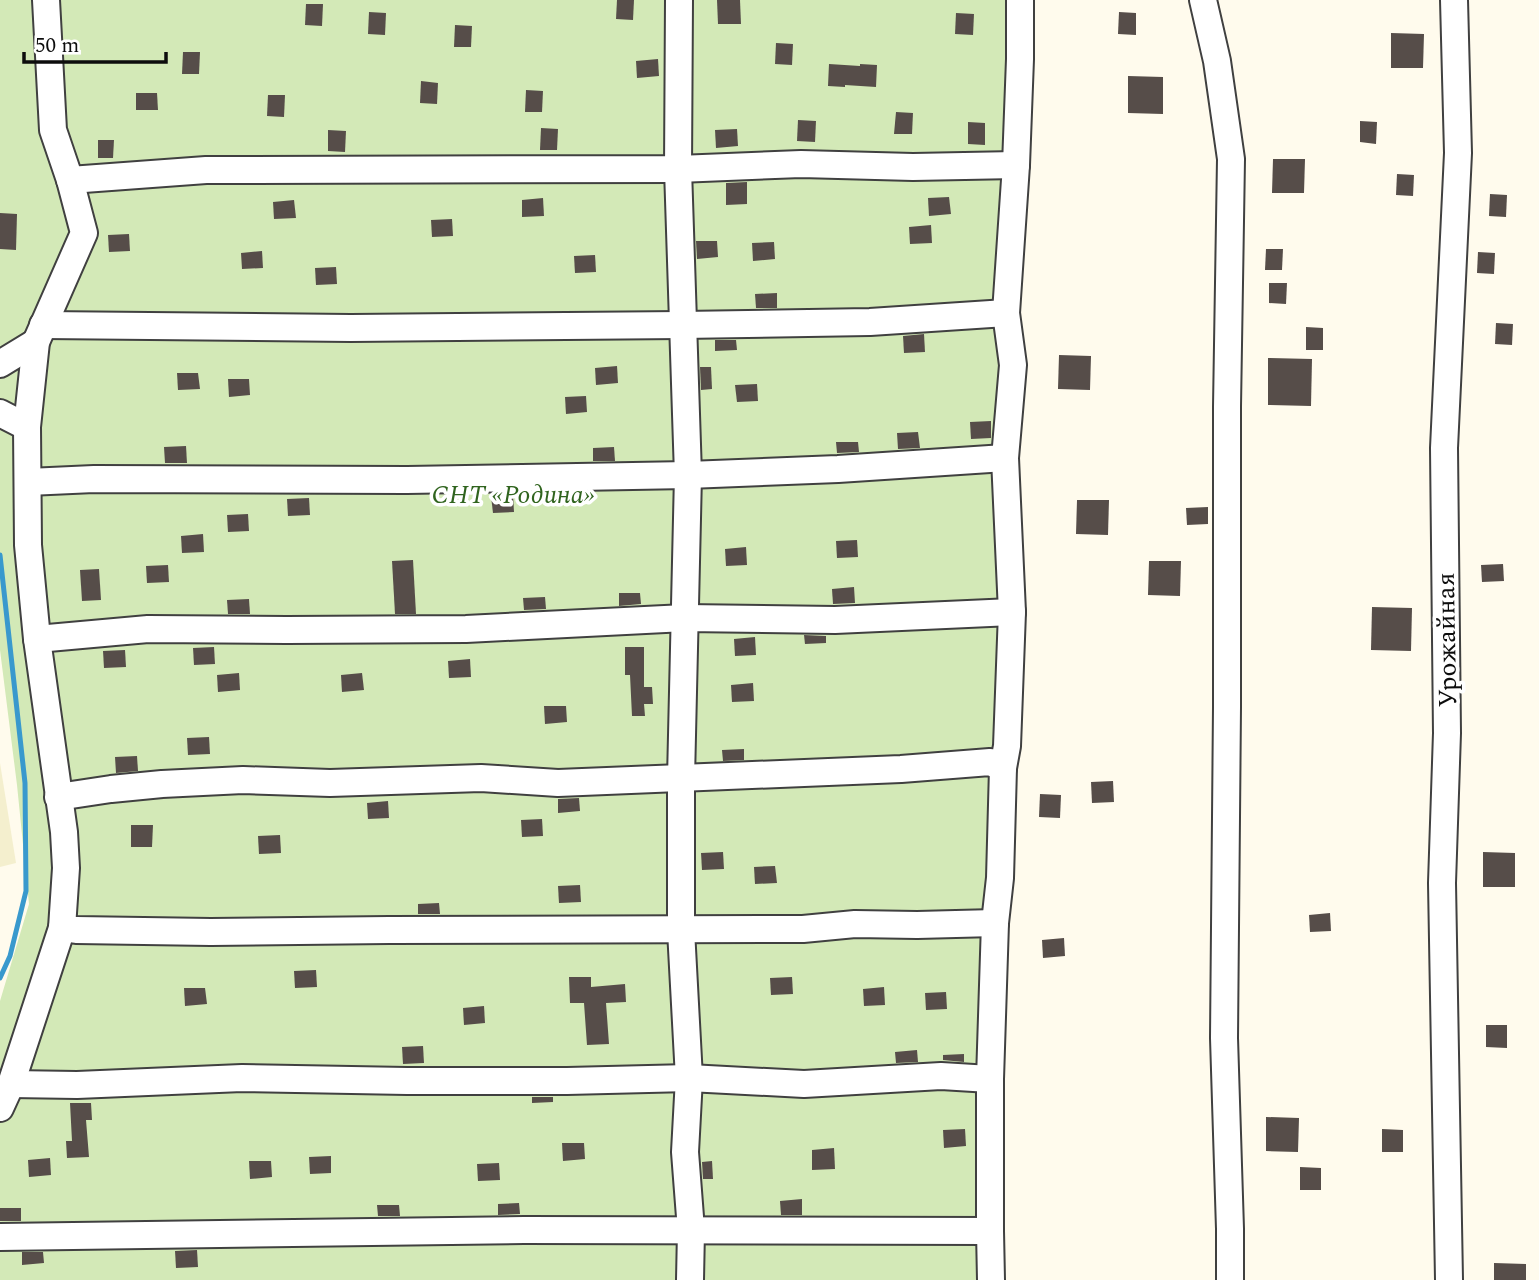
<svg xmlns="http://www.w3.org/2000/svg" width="1539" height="1280" viewBox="0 0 1539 1280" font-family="Spectral,serif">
  <rect width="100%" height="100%" fill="#fffbed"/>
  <!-- farmland -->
  <path fill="#f4efce" d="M0,763L16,863L0,867Z"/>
  <!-- green -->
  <path fill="#d3e9b7" d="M0,0H1024L996,1280H0V1001L29,904L17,785L0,650Z"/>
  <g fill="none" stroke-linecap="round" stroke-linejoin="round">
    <!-- stream -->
    <path stroke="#3999cd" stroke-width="5" d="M0,555L25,783L26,891L10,956L0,978"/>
  </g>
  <!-- building -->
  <g fill="#564d49">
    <path d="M617,0H634L633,20L616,19Z"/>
    <path d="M717,0H740L741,24H718Z"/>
    <path d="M306,4H323L322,26L305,25Z"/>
    <path d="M369,12L386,13L385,35L368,34Z"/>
    <path d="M1119,12L1136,13V35L1118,34Z"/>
    <path d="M956,13L974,14L973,35L955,34Z"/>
    <path d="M455,25L472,26L471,47H454Z"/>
    <path d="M1391,33L1424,34L1423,68H1391Z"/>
    <path d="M776,43L793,44L792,65L775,64Z"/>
    <path d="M183,52H200L199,74H182Z"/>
    <path d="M658,59L659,76L637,78L636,61Z"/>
    <path d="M829,64L860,66V64L877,65L876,87L845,85V87L828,86Z"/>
    <path d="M1128,76L1163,77V114L1128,113Z"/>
    <path d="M421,81L438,83L437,104L420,103Z"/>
    <path d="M526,90L543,91L542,112H525Z"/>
    <path d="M136,93H157L158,110H136Z"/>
    <path d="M268,95H285L284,117L267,116Z"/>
    <path d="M896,112L913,113L912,134H894Z"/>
    <path d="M798,120L816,121L815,142L797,141Z"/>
    <path d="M1360,121L1377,122L1376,144L1360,142Z"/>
    <path d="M968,122L985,123V145L968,144Z"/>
    <path d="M541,128L558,129L557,150H540Z"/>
    <path d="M737,129L738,146L716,148L715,130Z"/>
    <path d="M328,130L346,131L345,152L328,151Z"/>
    <path d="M98,140H114L113,158H98Z"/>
    <path d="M1273,159H1305L1304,193H1272Z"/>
    <path d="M1397,174L1414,175L1413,196L1396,195Z"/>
    <path d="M747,182V204L726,205V183Z"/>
    <path d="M1490,194L1507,195L1506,217L1489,216Z"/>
    <path d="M949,197L951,214L929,216L928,198Z"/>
    <path d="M543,198L544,216L522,217V200Z"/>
    <path d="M294,200L296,218L274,219L273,202Z"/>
    <path d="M0,213L17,214L16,250L0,249Z"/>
    <path d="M452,219L453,236L432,237L431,220Z"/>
    <path d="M931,225L932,243L910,244L909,227Z"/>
    <path d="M129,234L130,251L109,252L108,235Z"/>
    <path d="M696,241H717L718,257L697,259Z"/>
    <path d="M774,242L775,259L753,261L752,243Z"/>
    <path d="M1266,249H1283L1282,270H1265Z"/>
    <path d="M262,251L263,268L242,269L241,253Z"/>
    <path d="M1478,252L1495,253L1494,274L1477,273Z"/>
    <path d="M595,255L596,272L575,273L574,256Z"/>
    <path d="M336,267L337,284L316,285L315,268Z"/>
    <path d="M1269,283H1287L1286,304L1269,303Z"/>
    <path d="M777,293V308H756L755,294Z"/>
    <path d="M1496,323L1513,324L1512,345L1495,344Z"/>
    <path d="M1306,327L1323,328V350H1306Z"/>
    <path d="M924,334L925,352L904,353L903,336Z"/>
    <path d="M715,340H736L737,350L715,351Z"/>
    <path d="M1059,355L1091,356L1090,390L1058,389Z"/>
    <path d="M1268,358L1312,359L1311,406L1268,405Z"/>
    <path d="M617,366L618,383L596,385L595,368Z"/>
    <path d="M700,367H711L712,389L701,390Z"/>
    <path d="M177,373H198L200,389L178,390Z"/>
    <path d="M228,379H249L250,395L229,397Z"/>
    <path d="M757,384L758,401L737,402L735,385Z"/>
    <path d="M586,396L587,412L566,414L565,397Z"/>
    <path d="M991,421V438L971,439L970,422Z"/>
    <path d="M918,432L920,448L898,449L897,433Z"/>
    <path d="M836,442H858L859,452L837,453Z"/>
    <path d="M186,446L187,463H165L164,447Z"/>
    <path d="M614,447L615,461H593V448Z"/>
    <path d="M513,494L514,512L493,513L491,496Z"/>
    <path d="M309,498L310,515L288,516L287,499Z"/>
    <path d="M1077,500H1109L1108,535L1076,534Z"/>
    <path d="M1208,507V524L1187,525L1186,508Z"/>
    <path d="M248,514L249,531L228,532L227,515Z"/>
    <path d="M203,534L204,552L182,553L181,536Z"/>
    <path d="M857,540L858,557L837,558L836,541Z"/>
    <path d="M746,547L747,565L726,566L725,549Z"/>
    <path d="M413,560L416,614H395L392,561Z"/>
    <path d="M1149,561H1181L1180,596L1148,595Z"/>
    <path d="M1503,564L1504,581L1482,582L1481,565Z"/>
    <path d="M168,565L169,582L147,583L146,566Z"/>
    <path d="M99,569L101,600L82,601L80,570Z"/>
    <path d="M854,587L855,603L833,604L832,589Z"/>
    <path d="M619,593H640L641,604L619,606Z"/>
    <path d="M545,597L546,609L524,610L523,598Z"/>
    <path d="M249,599L250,614H228L227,600Z"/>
    <path d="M1372,607L1412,608L1411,651L1371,650Z"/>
    <path d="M804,635L826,636V643L805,644Z"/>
    <path d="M755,637L756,655L735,656L734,639Z"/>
    <path d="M214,647L215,664L194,665L193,648Z"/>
    <path d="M625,647H644V687H652L653,704H644L645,716H632L630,675H625Z"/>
    <path d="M125,650L126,667L104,668L103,651Z"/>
    <path d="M470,659L471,677L449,678L448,661Z"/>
    <path d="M239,673L240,690L218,692L217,675Z"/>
    <path d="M362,673L364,690L342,692L341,675Z"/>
    <path d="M753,683L754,701L732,702L731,685Z"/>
    <path d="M544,706H566L567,722L545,724Z"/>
    <path d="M209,737L210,754L188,755L187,738Z"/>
    <path d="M744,749V760L723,761L722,750Z"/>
    <path d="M137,756L138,771L116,773L115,757Z"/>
    <path d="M1113,781L1114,802L1092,803L1091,782Z"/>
    <path d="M1040,794L1061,795L1060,818L1039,817Z"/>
    <path d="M579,798L580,811L558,813V799Z"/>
    <path d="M388,801L389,818L368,819L367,803Z"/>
    <path d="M542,819L543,836L522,837L521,820Z"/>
    <path d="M131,825H153L152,847H131Z"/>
    <path d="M280,835L281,853L259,854L258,836Z"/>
    <path d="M723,852L724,869L702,870L701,853Z"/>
    <path d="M1483,852L1515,853V887H1483Z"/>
    <path d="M775,866L777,883L755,884L754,867Z"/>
    <path d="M580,885L581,902L559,903L558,886Z"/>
    <path d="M439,903L440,914H418V904Z"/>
    <path d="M1330,913L1331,931L1310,932L1309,915Z"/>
    <path d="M1064,938L1065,956L1043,958L1042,940Z"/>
    <path d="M316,970L317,987L295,988L294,971Z"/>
    <path d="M569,977H591V987L625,984L626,1002L606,1003L609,1044L587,1045L584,1003H570Z"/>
    <path d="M792,977L793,994L771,995L770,978Z"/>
    <path d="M884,987L885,1005L864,1006L863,989Z"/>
    <path d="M184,988H205L207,1004L185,1006Z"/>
    <path d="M946,992L947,1009L926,1010L925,993Z"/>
    <path d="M484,1006L485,1023L464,1025L463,1008Z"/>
    <path d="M1486,1025H1507V1048L1486,1047Z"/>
    <path d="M423,1046L424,1063L403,1064L402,1047Z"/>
    <path d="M917,1050L918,1062L896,1063L895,1052Z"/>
    <path d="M964,1054V1062L943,1060V1055Z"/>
    <path d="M532,1097H553V1102L532,1103Z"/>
    <path d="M70,1103H91L92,1120H86L89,1157L67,1158L66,1141H72Z"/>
    <path d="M1266,1117L1299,1118L1298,1152L1266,1151Z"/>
    <path d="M965,1129L966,1146L944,1148L943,1130Z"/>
    <path d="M1382,1129L1403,1130V1152H1382Z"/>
    <path d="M562,1143H584L585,1159L563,1161Z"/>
    <path d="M834,1148L835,1169L812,1170V1150Z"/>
    <path d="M331,1156V1173L310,1174L309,1157Z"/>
    <path d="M50,1158L51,1175L29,1177L28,1160Z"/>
    <path d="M249,1161H271L272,1177L250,1179Z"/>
    <path d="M712,1161L713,1179H703L702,1162Z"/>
    <path d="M499,1163L500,1180L478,1181L477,1164Z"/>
    <path d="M1300,1167L1321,1168V1190H1300Z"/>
    <path d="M802,1199V1215H781L780,1201Z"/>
    <path d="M519,1203L520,1214L498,1215V1204Z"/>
    <path d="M377,1205H399L400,1216H378Z"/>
    <rect x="0" y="1208" width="21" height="13"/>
    <path d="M197,1250L198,1267L176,1268L175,1251Z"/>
    <path d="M22,1252H43L44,1263L22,1265Z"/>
    <path d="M1494,1263L1526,1264V1280H1494Z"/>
  </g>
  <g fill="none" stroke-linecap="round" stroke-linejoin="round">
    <defs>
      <g id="minor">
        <path d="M679,0L678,169L688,475L681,779V930L689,1078L685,1152L691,1230L690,1280"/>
        <path d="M1203,0L1217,61L1231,159L1227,407V707L1224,1038L1230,1229V1280"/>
        <path d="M70,180L206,170L678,169L801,164L913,167L1016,165"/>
        <path d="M43,325L351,328L682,325L870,322L1006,313"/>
        <path d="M0,364L36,342"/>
        <path d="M0,413L27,427"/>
        <path d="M28,482L94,479L407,480L688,475L838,469L1005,458"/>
        <path d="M37,639L148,629L287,630L466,629L685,618L835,620L1012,612"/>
        <path d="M58,797L111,789L162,784L243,780L330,783L481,778L558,783L901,769L990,762L1003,768"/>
        <path d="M62,928L76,930L211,932L389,930L803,929L855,924L917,925L995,923"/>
        <path d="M11,1084L77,1085L242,1078L407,1081H567L689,1078L804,1084L941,1076L990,1079"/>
        <path d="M0,1108L11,1084L62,928L66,868L64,832L37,639L28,545L27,427L36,342L84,233L70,180L53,130L46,0"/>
        <path d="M0,1237L524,1230L990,1231"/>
        <path d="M991,1280L990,1231V1079L995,923L1000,878L1003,768L1007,746L1012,612L1005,458L1013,365L1006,313L1016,165L1020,59V0"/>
        <path d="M1449,1280L1442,883L1447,733L1444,448L1458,153L1454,0"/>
      </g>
    </defs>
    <!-- minor casing -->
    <use href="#minor" stroke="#404040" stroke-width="30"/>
    <!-- minor -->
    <use href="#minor" stroke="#fff" stroke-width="26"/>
  </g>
  <g text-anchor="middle" stroke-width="7" stroke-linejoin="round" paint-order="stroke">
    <!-- park labels -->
    <g font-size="26" font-style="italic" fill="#30641e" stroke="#fff">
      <text x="513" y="503">СНТ «Родина»</text>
    </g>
    <!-- street labels -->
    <g font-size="26" fill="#0d0d0d" stroke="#fff">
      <text transform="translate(1446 640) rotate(-91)" y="9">Урожайная</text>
    </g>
  </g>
  <!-- scale -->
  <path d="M24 52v10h142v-10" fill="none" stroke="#0d0d0d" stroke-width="3.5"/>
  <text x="35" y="52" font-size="21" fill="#0d0d0d" stroke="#ffffff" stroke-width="5" paint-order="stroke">50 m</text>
</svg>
